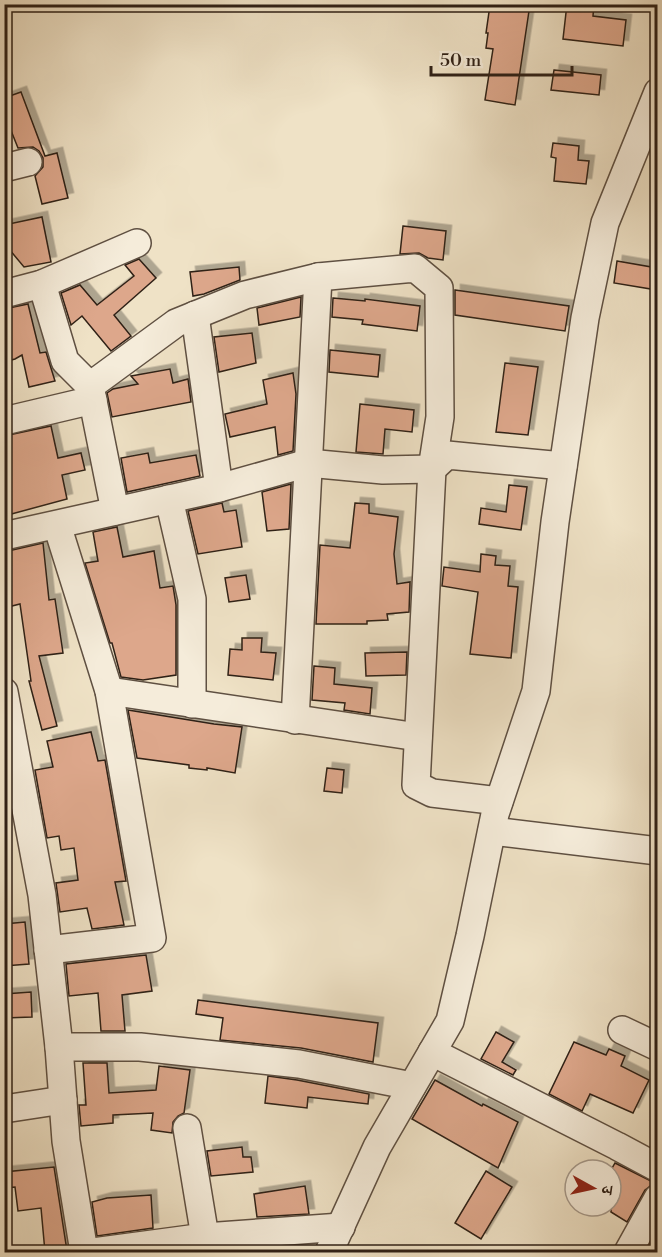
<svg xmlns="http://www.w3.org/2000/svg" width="662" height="1257" viewBox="0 0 662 1257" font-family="'Libre Bodoni','Noto Serif Devanagari',serif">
  <defs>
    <filter id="shadow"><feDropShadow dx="5.5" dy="-5.5" stdDeviation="0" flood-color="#0004"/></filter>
  </defs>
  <rect width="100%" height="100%" fill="#efe2c6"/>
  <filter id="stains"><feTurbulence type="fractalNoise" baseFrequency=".00333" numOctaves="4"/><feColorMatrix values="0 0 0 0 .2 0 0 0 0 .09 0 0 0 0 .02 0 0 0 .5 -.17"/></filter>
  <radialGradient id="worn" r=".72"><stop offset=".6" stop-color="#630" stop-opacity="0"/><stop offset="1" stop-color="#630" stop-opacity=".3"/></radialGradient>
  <!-- building -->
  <g fill="#dda78b" stroke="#2f2016" stroke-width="1.5" filter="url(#shadow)">
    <path d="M567,4H594L593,16L626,20L623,46L563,39Z"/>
    <path d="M490,5L529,11L515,105L485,100L493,49L486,48L488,33H486Z"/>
    <path d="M554,70L601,75L599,95L551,90Z"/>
    <path d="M21,92L45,156L57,153L68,198L42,204L35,176L43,167V158L39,151L33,147L18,148L4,113V98Z"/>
    <path d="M553,143L579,146L578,160L589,161L586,184L554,181L556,158L551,157Z"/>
    <path d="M42,217L51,262L24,267L4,243V225Z"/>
    <path d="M403,226L446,231L443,260L428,258L419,253L400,254Z"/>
    <path d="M139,259L156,278L114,315L131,336L111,351L82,316L71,325L61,293L80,285L97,305L134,276L125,265Z"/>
    <path d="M617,261L657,268V290L614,283Z"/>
    <path d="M239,267L240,280L204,294L193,296L190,272Z"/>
    <path d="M455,290L569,306L565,331L455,315Z"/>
    <path d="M301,297L300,317L259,325L257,308Z"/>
    <path d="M333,298L365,301V299L420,306L417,331L362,324L363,320L332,317Z"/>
    <path d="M28,304L40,353L46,352L55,381L29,387L22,355L15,359L4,362V340L9,339L4,309Z"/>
    <path d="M252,333L256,363L219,372L214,337Z"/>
    <path d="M330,350L380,355L378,377L329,372Z"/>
    <path d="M505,363L538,367L528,435L496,432Z"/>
    <path d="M170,369L173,383L188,379L191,402L112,417L107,393L113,389L138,384L131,376Z"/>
    <path d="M293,373L296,394L293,451L278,455L275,427L230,437L225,414L267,404L263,380Z"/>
    <path d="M360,404L414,410L412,432L385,429L383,454L356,452Z"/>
    <path d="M51,426L58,458L81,453L85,470L62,475L67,499L4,516V436Z"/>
    <path d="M148,453L150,463L196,455L200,476L127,492L121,458Z"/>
    <path d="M291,484L289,529L267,531L262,492Z"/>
    <path d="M509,485L527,487L521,530L479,524L481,508L506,512Z"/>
    <path d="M222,503L224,512L236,510L242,547L198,554L188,511Z"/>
    <path d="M355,503L369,504V513L398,517L394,554L397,584L410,582L409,612L387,614L388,620L367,621V624H316L320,545L350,548Z"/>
    <path d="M117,527L123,557L154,551L160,588L173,586L176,605V675L143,680L121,677L112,643H110L85,563L98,561L93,532Z"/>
    <path d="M43,543L49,600L55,599L63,653L39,656L57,726L42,730L29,681H31L20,604L4,608V568L10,567L8,551Z"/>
    <path d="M481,554L496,556L495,565L510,566L508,586L518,587L511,658L470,654L478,592L442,586L444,567L480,572Z"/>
    <path d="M246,575L250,599L229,602L225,578Z"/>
    <path d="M242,638H262L261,652L276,653L273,680L228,675L230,649L242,650Z"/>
    <path d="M407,652L406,675L366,676L365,653Z"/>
    <path d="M314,666L335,668L334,684L372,688L370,714L344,710L345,703L312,700Z"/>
    <path d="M128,710L214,724L242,727L235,773L207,768V770L189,768V765L137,758Z"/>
    <path d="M91,732L98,761L105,760L126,881L115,882L124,925L92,929L87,908L60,912L56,883L78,880L74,848L61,850L59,836L47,838L35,770L53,767L47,741Z"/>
    <path d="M327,768L344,770L342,793L324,791Z"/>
    <path d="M25,922L29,964L4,966V924Z"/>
    <path d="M146,955L152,991L122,995L125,1031H101L98,993L69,996L66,964Z"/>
    <path d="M31,992L32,1017L4,1018V994Z"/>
    <path d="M198,1000L378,1023L373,1062L301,1048L220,1040L223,1018L196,1014Z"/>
    <path d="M496,1032L514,1042L502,1062L516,1070L513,1075L481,1059Z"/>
    <path d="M574,1042L606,1055L609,1049L625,1056L621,1066L649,1080L633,1113L590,1094L582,1111L549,1094Z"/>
    <path d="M83,1063H107L109,1093L156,1090L159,1066L190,1070L184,1113L178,1116L173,1122L172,1133L151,1130L153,1113L113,1115V1123L81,1126L79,1105H86Z"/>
    <path d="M268,1076L297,1080L369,1094L368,1104L308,1097L307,1108L265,1103Z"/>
    <path d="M435,1080L482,1106L483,1104L518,1122L498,1168L412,1119Z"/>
    <path d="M242,1147L243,1157H251L253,1172L211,1176L207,1151Z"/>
    <path d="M615,1163L655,1183L645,1190L627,1222L611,1212V1170Z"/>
    <path d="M54,1167L67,1251L45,1252L41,1208L18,1211L15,1187L4,1188V1172Z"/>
    <path d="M486,1171L512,1187L481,1239L455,1223Z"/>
    <path d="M305,1186L309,1214L257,1217L254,1194Z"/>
    <path d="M151,1195L153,1228L97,1236L92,1202L107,1198Z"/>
  </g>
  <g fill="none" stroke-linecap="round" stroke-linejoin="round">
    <defs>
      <g id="minor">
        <path d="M4,168L28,162"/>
        <path d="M42,284L65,361L90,386L115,511"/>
        <path d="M4,294L42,284L137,243"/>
        <path d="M195,315L219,488"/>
        <path d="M90,386L176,323L245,295L318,277L415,268L439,288L440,417L432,469L416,785L432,793L499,801"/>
        <path d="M4,421L93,400"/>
        <path d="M169,499L192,599V704"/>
        <path d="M4,536L219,488L308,463L383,470L432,469L447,455L563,466"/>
        <path d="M109,691L418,737"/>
        <path d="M4,692L42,895L59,1047L66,1141L84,1252"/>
        <path d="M295,720L318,277"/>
        <path d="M492,831L658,851"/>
        <path d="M48,950L152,938L109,691L57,525"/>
        <path d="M622,1030L658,1047"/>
        <path d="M59,1047H140L299,1064L412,1086"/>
        <path d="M432,1052L617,1146L658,1168"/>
        <path d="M4,1109L63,1100"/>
        <path d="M187,1128L205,1237"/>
        <path d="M93,1252L205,1237L341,1227"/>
        <path d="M329,1252L377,1147L450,1021L470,936L495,814L536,691L555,522L585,318L605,223L658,92"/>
        <path d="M628,1252L658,1198"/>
      </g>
    </defs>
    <!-- minor casing -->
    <use href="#minor" stroke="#5f5042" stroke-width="30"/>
    <!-- minor -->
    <use href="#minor" stroke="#f5ecda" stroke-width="27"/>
  </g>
  <!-- margin -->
  <rect width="662" height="1257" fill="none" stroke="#efe2c6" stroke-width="24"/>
  <rect x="6" y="6" width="650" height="1245" fill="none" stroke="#2f2016" stroke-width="3"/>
  <rect x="12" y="12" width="638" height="1233" fill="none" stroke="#2f2016" stroke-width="1.5"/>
  <!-- north arrow -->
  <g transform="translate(593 1188) rotate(98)"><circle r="28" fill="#f5ecda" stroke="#a69a8c" stroke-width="1.5"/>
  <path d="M0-4.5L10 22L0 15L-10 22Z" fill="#8f2418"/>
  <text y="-9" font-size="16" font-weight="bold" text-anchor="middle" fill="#2f2016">उ</text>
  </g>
  <!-- scale -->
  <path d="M431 66v9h141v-9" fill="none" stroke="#2f2016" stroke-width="3"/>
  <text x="440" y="66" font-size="18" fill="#2f2016" stroke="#f5ecda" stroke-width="4.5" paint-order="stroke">50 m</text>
  <rect width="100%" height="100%" filter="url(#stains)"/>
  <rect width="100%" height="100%" fill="url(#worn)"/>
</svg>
